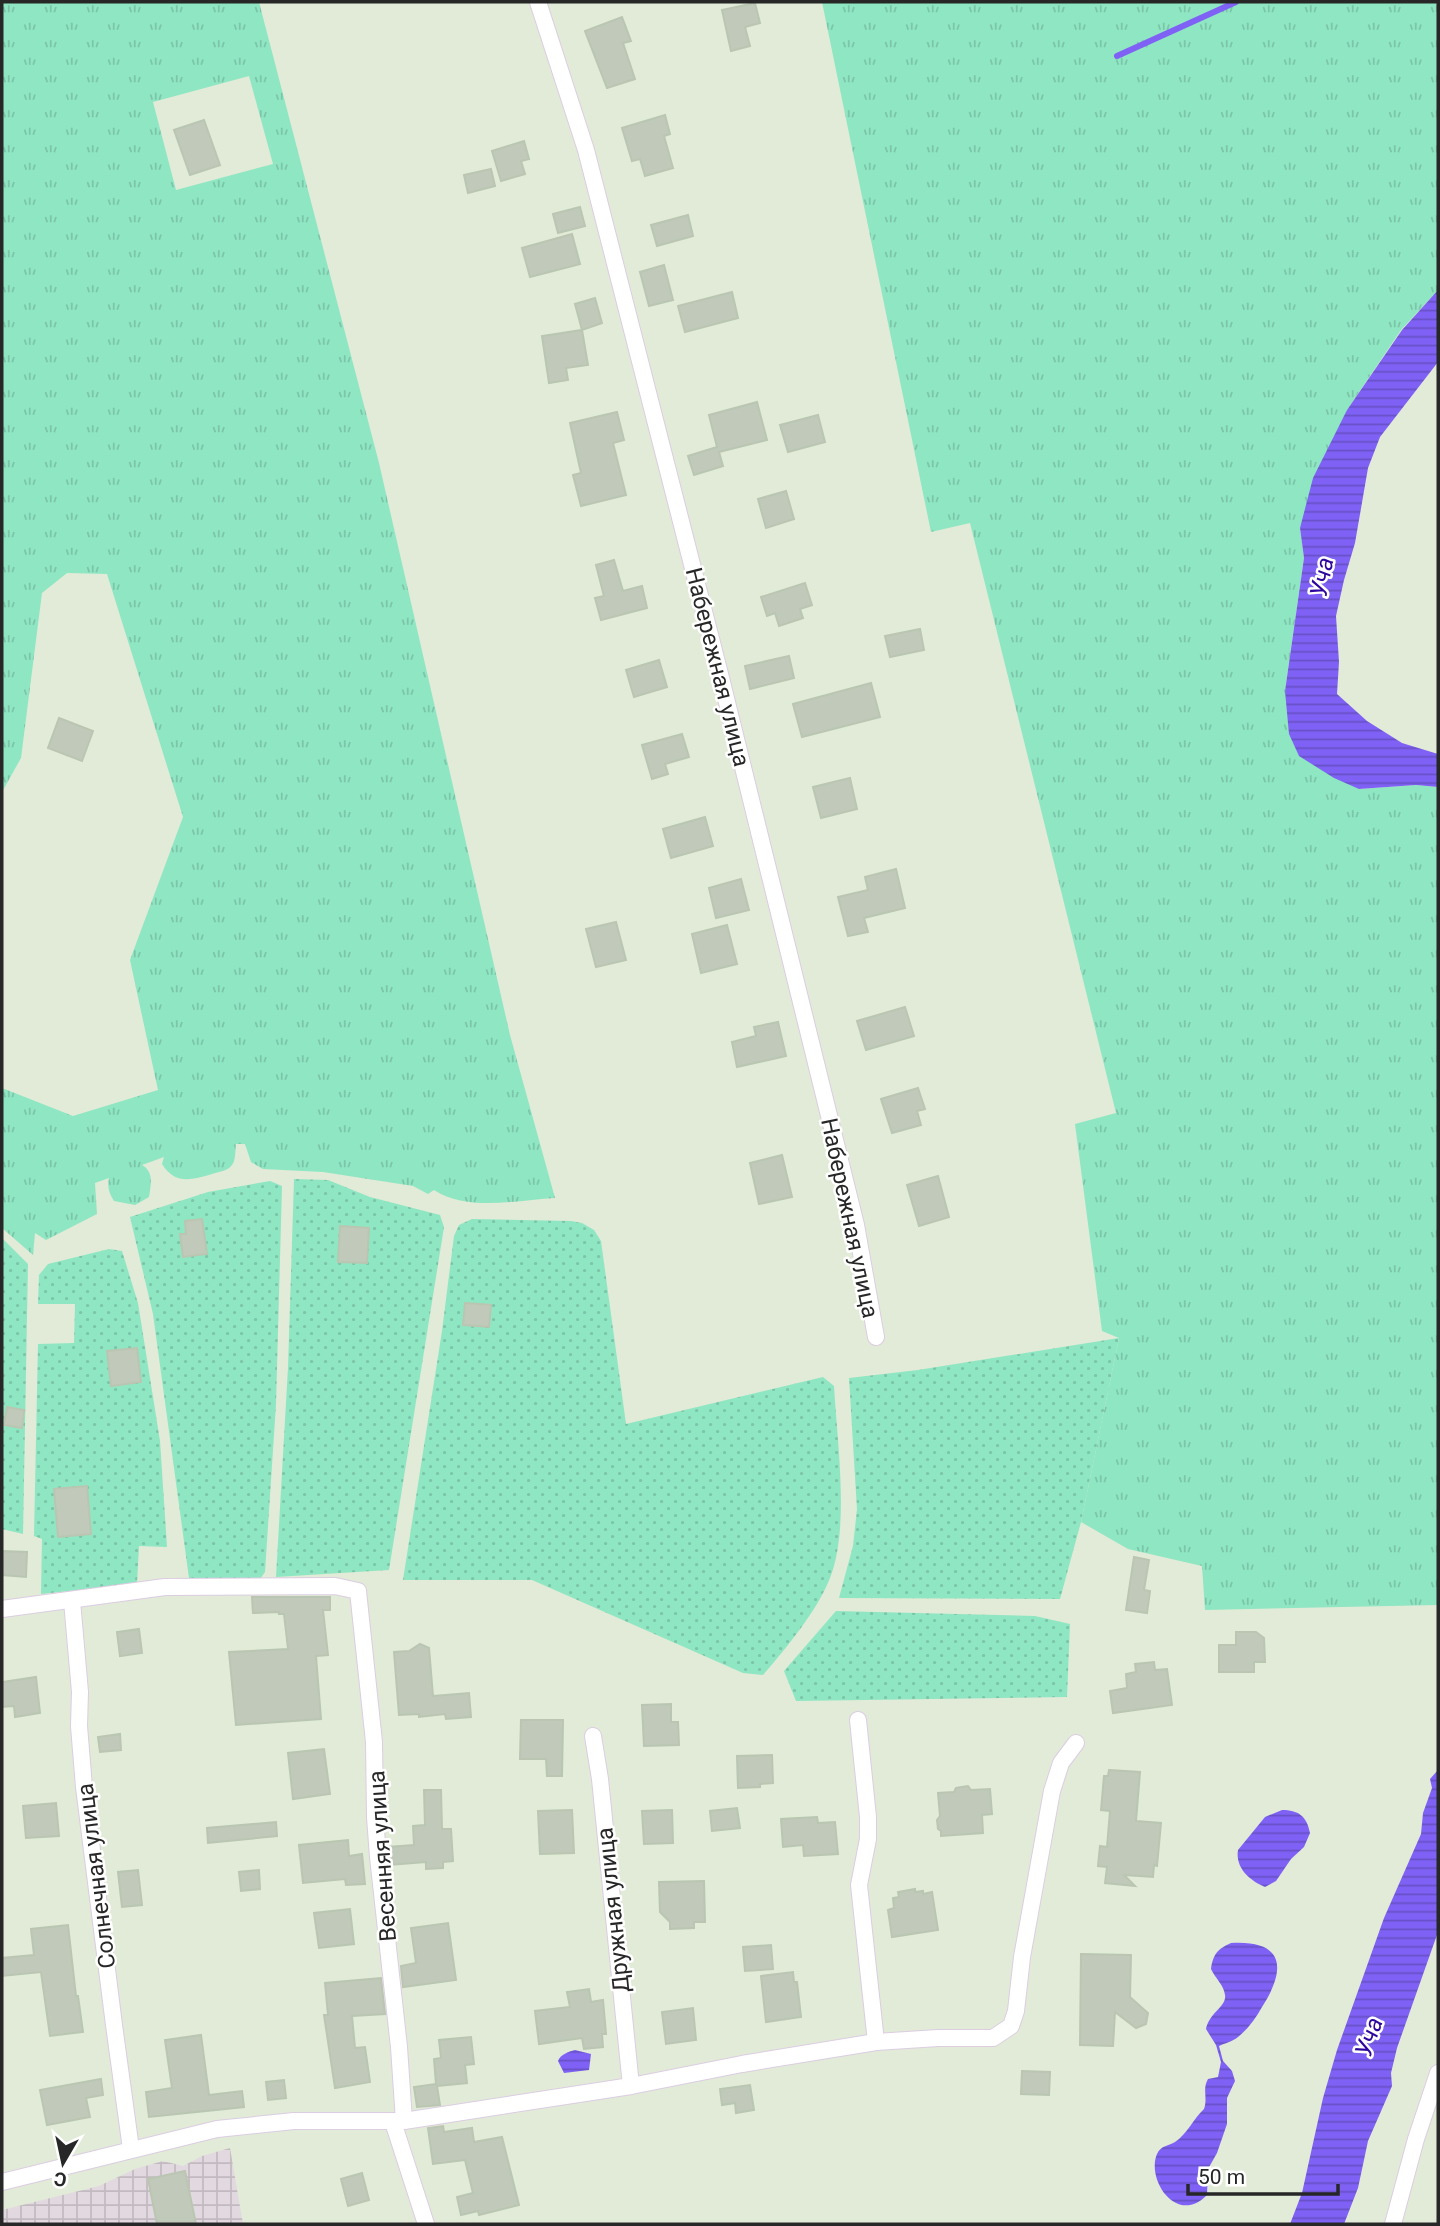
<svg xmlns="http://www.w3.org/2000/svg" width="1440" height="2226" viewBox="0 0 1440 2226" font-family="Roboto,sans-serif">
  <defs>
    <pattern id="industrial-grid" width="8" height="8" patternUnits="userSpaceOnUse" patternTransform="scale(1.75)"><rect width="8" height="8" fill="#e2d9e0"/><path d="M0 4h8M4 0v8" fill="none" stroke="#c2bac0"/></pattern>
    <pattern id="grass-tufts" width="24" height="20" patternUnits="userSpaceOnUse" patternTransform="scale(1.75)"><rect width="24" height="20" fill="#8fe6c3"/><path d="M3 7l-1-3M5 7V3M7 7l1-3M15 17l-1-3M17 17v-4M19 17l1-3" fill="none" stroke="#7bc5a8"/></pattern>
    <pattern id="garden-dots" width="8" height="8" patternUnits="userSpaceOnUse" patternTransform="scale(1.75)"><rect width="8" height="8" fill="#8fe6c3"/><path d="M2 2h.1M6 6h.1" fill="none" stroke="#7bc5a8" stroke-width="1.8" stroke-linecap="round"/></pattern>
    <pattern id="water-rules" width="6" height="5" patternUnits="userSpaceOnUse" patternTransform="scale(1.75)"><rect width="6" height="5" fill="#7f62f5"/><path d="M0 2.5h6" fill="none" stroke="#6851c6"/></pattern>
  </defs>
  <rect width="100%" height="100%" fill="#e1ebd7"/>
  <!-- industrial -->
  <path fill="url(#industrial-grid)" d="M230,2148L243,2224H2V2210L99,2186L135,2169L163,2161L183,2166L202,2156Z"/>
  <!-- grass -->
  <g fill="url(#grass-tufts)" fill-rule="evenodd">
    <path d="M2,2H259L379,463L510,1035L555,1198C517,1200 467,1212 434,1190L428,1194L413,1186L323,1172L263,1169L251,1162L245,1144H236C235,1150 236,1160 232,1165C228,1171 218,1172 212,1174C192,1180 175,1185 162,1164L164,1157L142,1165C154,1172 151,1184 149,1197L135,1205L114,1201C109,1193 107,1187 109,1178L95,1183L97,1214L46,1240L35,1233L33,1255L2,1228V1088L73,1116L158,1090L130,960L183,817L107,574L67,573L42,593L21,758L2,792ZM249,76L273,164L176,190L153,102Z"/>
    <path d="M822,2H1438V290L1401,330L1347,410L1300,528L1304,558L1285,691L1359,789L1416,785L1438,787V1605L1205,1610L1202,1566L1128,1549L1081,1522L1119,1338L1102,1331L1075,1124L1116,1113L970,523L931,532Z"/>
  </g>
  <!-- garden -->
  <g fill="url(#garden-dots)">
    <path d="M294,1179L328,1180L370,1197L440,1215L444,1227L389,1570L276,1577L288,1368Z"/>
    <path d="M270,1181L282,1186L276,1404L265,1572L260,1579L189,1578L153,1314L130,1217L208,1192Z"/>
    <path d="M472,1219L571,1221L582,1223L594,1230L601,1241L626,1424L823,1377L834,1386C837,1440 850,1528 830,1578C817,1611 787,1647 763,1675L743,1673L532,1580H403L442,1331L454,1236L459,1225Z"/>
    <path d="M2,1238L28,1264L23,1534L2,1529Z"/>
    <path d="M109,1249L122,1251L138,1303L160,1441L167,1547L139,1546L137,1584L41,1594L42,1539L34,1536L38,1344L74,1343L75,1304H38L39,1275L48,1264Z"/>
    <path d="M1119,1338L1081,1522L1060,1599L839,1598L853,1546L857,1509L849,1378L918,1370Z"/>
    <path d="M836,1611L1035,1616L1070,1624L1067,1697L796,1701L784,1671Z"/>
  </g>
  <!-- water -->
  <g fill="url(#water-rules)">
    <path d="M1438,290V362L1380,437L1368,468L1355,543L1344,580L1336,616L1339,662L1337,694L1367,721L1402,743L1438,754V787L1416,785L1359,789L1334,778L1299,756L1289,734L1285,691L1304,558L1300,528L1313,478L1347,410L1402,330Z"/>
    <path d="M1438,1770V1932L1397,2048L1391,2073L1392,2086L1368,2141L1358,2188L1344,2224H1290L1302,2193L1323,2098L1337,2050L1384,1918L1421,1834L1423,1813L1432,1788L1430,1779Z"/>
    <path d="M1282,1810C1298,1810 1307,1816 1310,1833L1304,1847L1291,1859L1276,1881L1265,1887C1250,1881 1235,1868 1238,1850L1265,1817Z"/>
    <path d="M1231,1943C1284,1940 1287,1968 1262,2007C1256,2018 1248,2029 1238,2037C1232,2042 1225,2043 1219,2046L1223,2061L1232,2071L1235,2081L1227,2098V2124L1217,2153L1208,2169L1207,2195C1177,2226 1146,2180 1157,2154C1161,2145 1169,2146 1175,2142C1187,2134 1194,2118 1204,2109C1208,2098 1202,2089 1208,2079L1218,2077L1221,2062L1216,2045L1206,2029C1209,2013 1227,2006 1225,1995C1224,1985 1215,1978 1211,1969C1213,1955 1217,1949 1231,1943Z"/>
    <path d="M575,2050L591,2054L589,2070L564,2073L558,2061C561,2054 568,2052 575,2050Z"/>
  </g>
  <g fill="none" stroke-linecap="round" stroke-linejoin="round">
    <!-- stream -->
    <path stroke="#7f62f5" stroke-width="6" d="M1117,56L1236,2"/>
  </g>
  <!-- building -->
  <g fill="#c1c9ba" stroke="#bac6b1" stroke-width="2">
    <path d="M755,3L760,23L745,27L750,46L731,51L722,10Z"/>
    <path d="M622,17L631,41L623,43L635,79L607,88L585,31Z"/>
    <path d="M665,115L670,134L664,136L673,168L645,176L640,159L632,161L622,128Z"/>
    <path d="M204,120L220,165L190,175L174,130Z"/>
    <path d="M524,141L529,159L521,161L525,174L501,181L492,151Z"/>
    <path d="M491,169L495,186L468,193L464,175Z"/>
    <path d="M580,207L585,226L558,233L553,214Z"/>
    <path d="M688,215L693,236L657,246L651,225Z"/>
    <path d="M572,234L580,264L530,277L522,248Z"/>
    <path d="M664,265L673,300L649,306L640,272Z"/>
    <path d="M732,292L738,318L685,332L678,306Z"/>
    <path d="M595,298L602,323L582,330L575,304Z"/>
    <path d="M582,330L588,365L566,368L568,380L549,383L542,336Z"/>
    <path d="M757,402L767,440L719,452L723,466L694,475L688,456L717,447L709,415Z"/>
    <path d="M617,412L624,440L613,443L626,495L581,506L573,475L581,473L570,423Z"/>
    <path d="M818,415L825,442L788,452L780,425Z"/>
    <path d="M786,491L794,519L766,528L758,499Z"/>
    <path d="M614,560L623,591L642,586L647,608L601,620L595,598L604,596L596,565Z"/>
    <path d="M805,583L812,605L800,609L803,618L779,626L775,613L767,616L761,597Z"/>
    <path d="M920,629L924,650L890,657L885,636Z"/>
    <path d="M789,656L794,678L750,689L745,666Z"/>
    <path d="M659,660L667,687L634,697L626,670Z"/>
    <path d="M871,683L880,717L802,737L793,704Z"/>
    <path d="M59,718L93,731L82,761L48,748Z"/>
    <path d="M682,734L689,757L665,764L668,774L652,779L642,745Z"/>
    <path d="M850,778L857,809L821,818L813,787Z"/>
    <path d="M705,817L713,846L671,858L663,829Z"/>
    <path d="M896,869L905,908L864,918L868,932L848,936L838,897L868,890L865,877Z"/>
    <path d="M741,879L749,910L716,918L709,888Z"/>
    <path d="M616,922L626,960L596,967L586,929Z"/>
    <path d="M727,925L737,964L701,973L692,934Z"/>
    <path d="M905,1007L914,1036L866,1050L857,1021Z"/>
    <path d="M778,1022L786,1056L737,1067L732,1042L756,1036L754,1027Z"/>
    <path d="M918,1088L925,1109L917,1111L921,1125L892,1133L881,1099Z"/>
    <path d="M782,1155L792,1197L759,1204L750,1163Z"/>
    <path d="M938,1176L949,1217L919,1226L907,1185Z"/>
    <path d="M202,1219L207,1254L183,1257L180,1234H186L185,1221Z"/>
    <path d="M340,1226L369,1228L367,1263L338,1262Z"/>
    <path d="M465,1303L491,1305L489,1327L463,1325Z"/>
    <path d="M137,1348L141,1382L111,1386L107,1351Z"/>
    <path d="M7,1407L24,1410L22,1428L4,1425Z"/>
    <path d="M87,1486L91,1534L58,1537L54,1489Z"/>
    <path d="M2,1551L27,1552L26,1577L2,1575Z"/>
    <path d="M1134,1557L1149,1560L1144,1590L1150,1591L1147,1613L1126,1610Z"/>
    <path d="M252,1597H330V1610H323L328,1655L316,1656L321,1719L236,1725L229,1652L288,1649L284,1614H279V1612L253,1613Z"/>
    <path d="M139,1629L142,1653L120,1656L117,1632Z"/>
    <path d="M1236,1632H1256L1264,1638L1265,1662H1254V1672H1219V1645H1236Z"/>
    <path d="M420,1644L429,1648L433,1696L469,1693L471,1717L446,1719L445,1714L419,1717V1714L399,1715L394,1652L409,1651Z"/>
    <path d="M1154,1662L1155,1670L1167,1669L1172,1705L1113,1713L1110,1691L1127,1688L1126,1674L1136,1672L1135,1664Z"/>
    <path d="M36,1677L40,1713L15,1717L14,1706L2,1707V1682Z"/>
    <path d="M671,1704V1722H678L679,1745L644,1746L642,1705Z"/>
    <path d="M521,1720H563L562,1776H547L546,1759H520Z"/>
    <path d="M120,1734L121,1750L100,1752L98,1737Z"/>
    <path d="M324,1749L330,1794L293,1799L288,1753Z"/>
    <path d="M772,1755L773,1783L760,1784V1787L738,1788L737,1756Z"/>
    <path d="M1109,1770L1140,1772L1136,1821L1161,1823L1157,1866L1154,1865L1153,1877L1124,1875L1135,1886L1105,1883L1107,1867L1098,1866L1100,1846L1107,1847L1110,1811L1101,1810L1104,1776H1108Z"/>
    <path d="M968,1786L971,1790L990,1789L992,1814L982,1815L983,1833L941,1836V1831L938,1829L937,1820L940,1816L938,1793L954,1792L956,1788Z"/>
    <path d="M424,1790H441L442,1829H451L453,1861L443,1862V1868L426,1869V1862L389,1865L388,1847L414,1845L413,1826L425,1825Z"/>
    <path d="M56,1803L59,1836L26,1838L23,1806Z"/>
    <path d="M737,1808L740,1828L712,1831L710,1811Z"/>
    <path d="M572,1810L574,1853L540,1854L538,1811Z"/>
    <path d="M672,1810L673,1843L644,1844L642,1811Z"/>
    <path d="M817,1817L818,1823L835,1822L838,1854L804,1856L803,1845L783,1847L781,1819Z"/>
    <path d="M276,1822L277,1836L208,1843L207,1828Z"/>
    <path d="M348,1840L349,1856L362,1854L365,1884L346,1885L345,1879L303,1883L299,1845Z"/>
    <path d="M138,1870L142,1905L122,1907L118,1872Z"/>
    <path d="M259,1870L260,1889L241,1891L239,1872Z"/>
    <path d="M704,1881L705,1922H694V1928L670,1929V1922L660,1912L659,1882Z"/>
    <path d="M915,1889V1892L923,1891V1894L932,1892L938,1930L892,1937L888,1910L894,1908L893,1898L899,1897L898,1892Z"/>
    <path d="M350,1909L354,1944L319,1948L314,1913Z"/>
    <path d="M448,1923L456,1980L403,1987L401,1966L416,1963L411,1928Z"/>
    <path d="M68,1925L76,1996H78L83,2032L50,2036L41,1972L2,1976V1958L34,1955L31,1929Z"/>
    <path d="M771,1945L773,1969L745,1971L743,1947Z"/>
    <path d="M1081,1954L1131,1955L1130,1997L1148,2013L1146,2024L1136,2028L1115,2012L1113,2046L1080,2045Z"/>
    <path d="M793,1972L794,1982H797L801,2017L766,2022L761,1976Z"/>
    <path d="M381,1978L385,2014L352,2016L355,2048L365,2047L370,2082L335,2088L324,2015H328L325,1983Z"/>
    <path d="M589,1989L591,2002L603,2000L606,2034H602L603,2047L584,2049L582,2038L539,2044L535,2011L570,2007L567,1992Z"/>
    <path d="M693,2008L696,2040L666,2044L662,2012Z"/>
    <path d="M201,2035L209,2095L242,2091L244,2107L149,2117L146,2092L172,2088L165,2040Z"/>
    <path d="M471,2037L474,2064L465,2065L467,2083L437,2086L440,2105L417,2107L414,2087L436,2084L434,2059L441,2058L439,2040Z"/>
    <path d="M1022,2071L1050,2072L1049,2095L1021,2094Z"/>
    <path d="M101,2079L103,2095L86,2098L90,2117L47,2125L40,2090Z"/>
    <path d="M284,2080L286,2098L268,2100L266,2082Z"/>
    <path d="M750,2085L754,2110L736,2113L735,2103L722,2105L720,2089Z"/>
    <path d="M443,2126L444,2132L472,2128L474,2142L502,2137L519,2205L479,2215L478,2211L461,2215L457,2197L473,2193L465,2160L433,2164L428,2128Z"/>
    <path d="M185,2171L196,2224H157L148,2179Z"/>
    <path d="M362,2173L369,2200L348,2206L341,2179Z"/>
  </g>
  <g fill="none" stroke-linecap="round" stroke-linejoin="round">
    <defs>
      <g id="minor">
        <path d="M538,2L586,150L720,674L856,1225L876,1337"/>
        <path d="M72,1601L80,1692L79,1726L84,1787L114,2025L131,2149"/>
        <path d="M2,1609L165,1587L335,1586L358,1591L374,1742L375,1817L378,1857L399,2047L404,2121"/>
        <path d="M858,1720L868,1817V1839L859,1885L876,2042"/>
        <path d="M593,1736L600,1779L631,2086"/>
        <path d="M393,2122L426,2224"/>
        <path d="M2,2182L217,2129L294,2121H404L631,2086L742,2064L876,2042L938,2038H993L1011,2026L1016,2011L1022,1957L1052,1791L1061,1763L1076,1743"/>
        <path d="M1393,2224L1416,2139L1438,2073"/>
      </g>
    </defs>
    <!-- minor casing -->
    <use href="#minor" stroke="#dccde2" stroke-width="18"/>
    <!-- minor -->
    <use href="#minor" stroke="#fff" stroke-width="16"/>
  </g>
  <g text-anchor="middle" stroke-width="5" stroke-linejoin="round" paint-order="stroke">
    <!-- street labels -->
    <g font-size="23" fill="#272727" stroke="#fff">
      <text transform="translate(718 667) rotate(76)" y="8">Набережная улица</text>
      <text transform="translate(850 1218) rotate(78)" y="8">Набережная улица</text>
      <text transform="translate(382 1856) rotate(-94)" y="8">Весенняя улица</text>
      <text transform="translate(96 1876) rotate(-97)" y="8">Солнечная улица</text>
      <text transform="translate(613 1910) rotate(-96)" y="8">Дружная улица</text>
    </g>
    <!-- water labels -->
    <g font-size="24" font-style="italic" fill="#2f069d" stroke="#fff">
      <text transform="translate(1322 577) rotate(-79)" y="8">Уча</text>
      <text transform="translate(1369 2037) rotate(-71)" y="8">Уча</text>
    </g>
  </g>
  <!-- border -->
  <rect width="1440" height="2226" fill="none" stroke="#272727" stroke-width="7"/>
  <!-- north arrow -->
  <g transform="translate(63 2163) rotate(189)" stroke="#ffffff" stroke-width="5" paint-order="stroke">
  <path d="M0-5L12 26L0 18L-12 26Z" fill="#272727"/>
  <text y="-10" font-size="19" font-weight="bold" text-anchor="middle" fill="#272727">С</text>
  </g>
  <!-- scale -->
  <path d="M1188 2184v10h150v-10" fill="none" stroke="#272727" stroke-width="3.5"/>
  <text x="1198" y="2184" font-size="21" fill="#272727" stroke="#ffffff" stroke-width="5" paint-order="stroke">50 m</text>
</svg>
